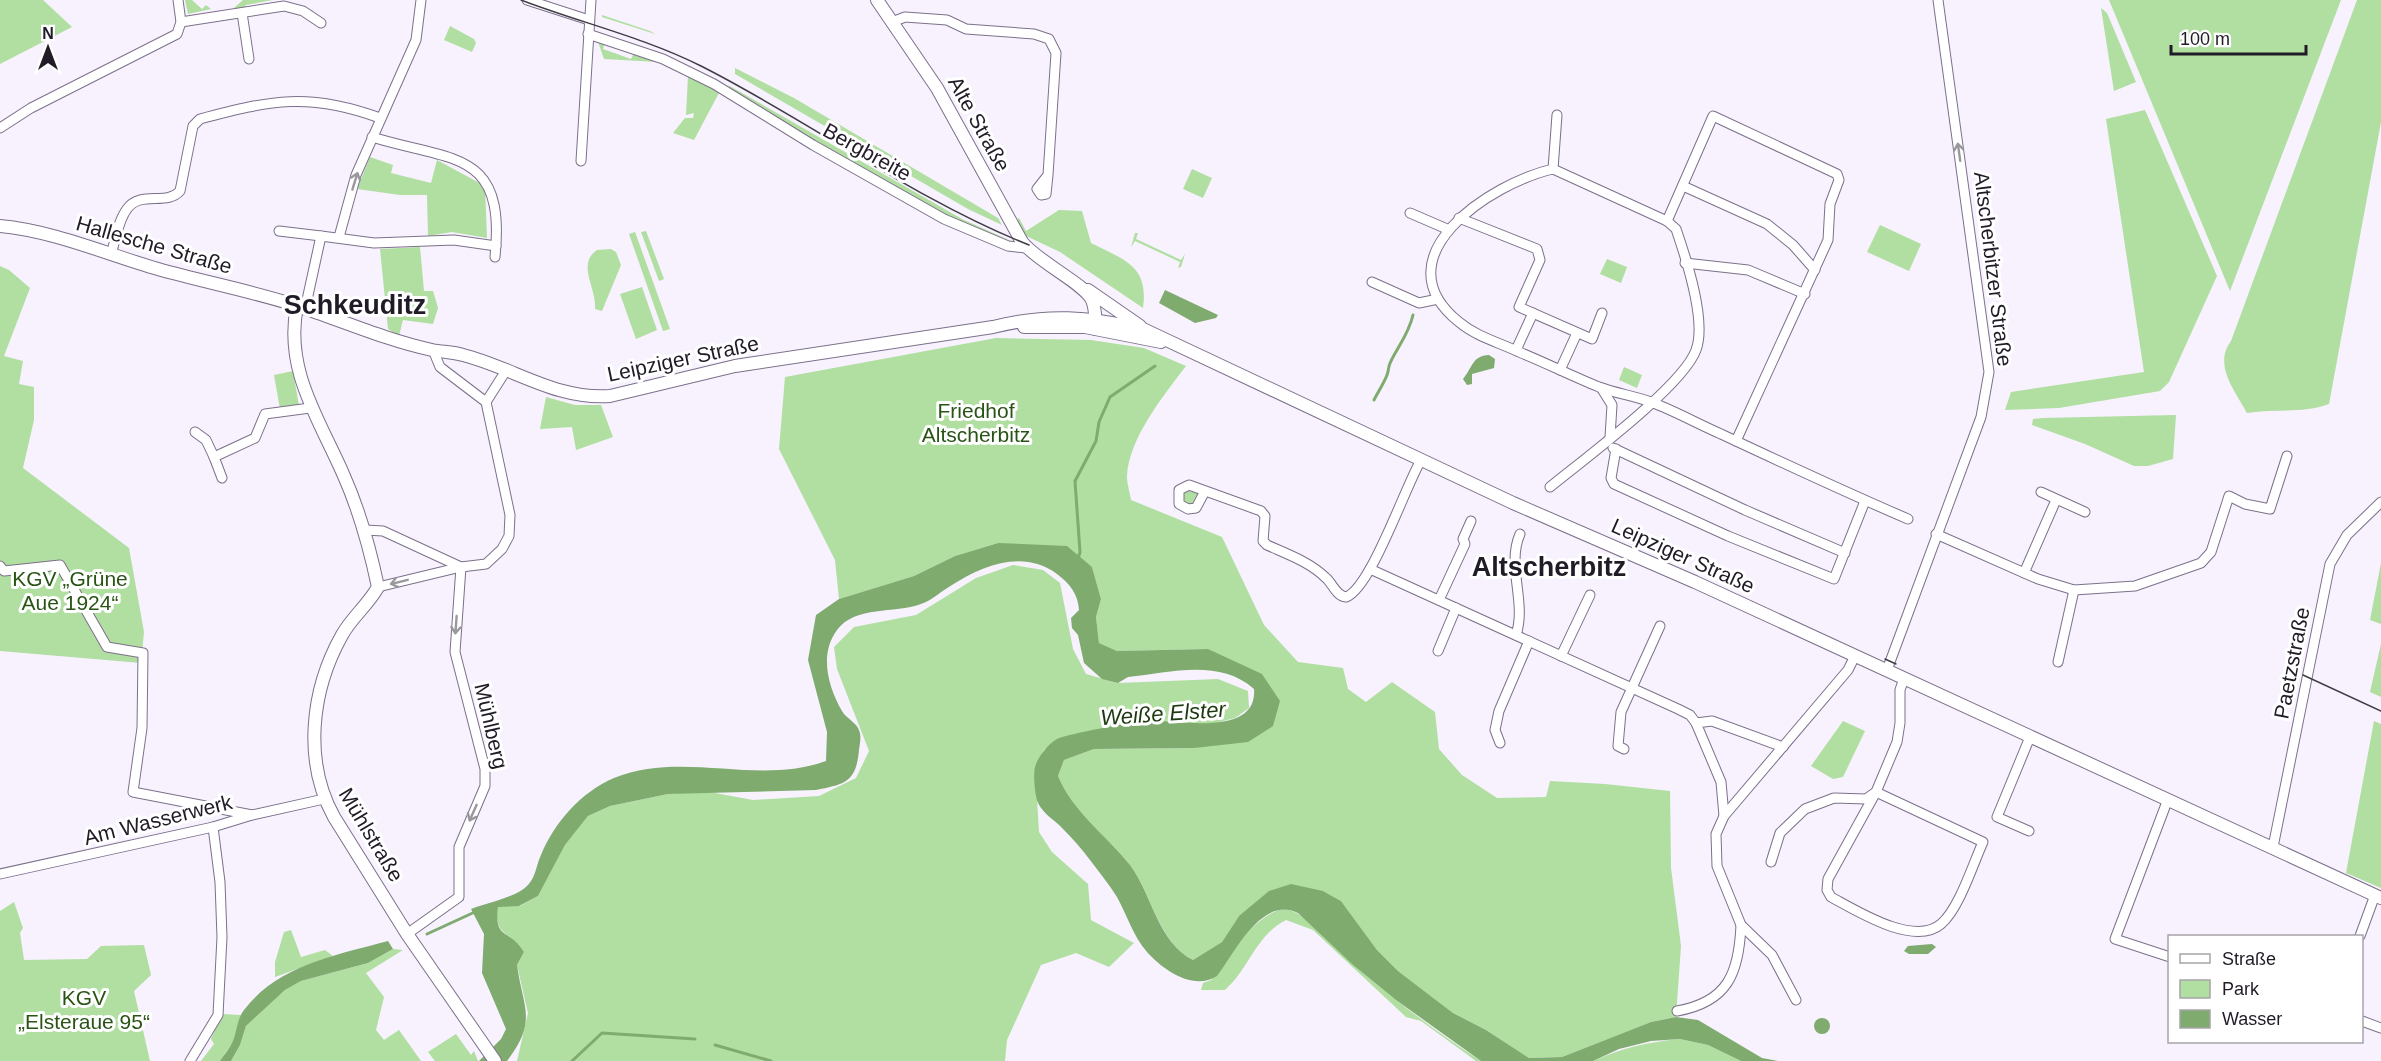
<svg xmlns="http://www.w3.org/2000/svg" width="2381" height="1061" viewBox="0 0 2381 1061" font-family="Arial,sans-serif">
  <rect width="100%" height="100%" fill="#f7f2fe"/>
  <!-- green -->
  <g fill="#b1dea1">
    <path d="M0,0H43L72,27L0,64Z"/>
    <path d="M185,0H192L202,9L206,5L211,9L188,14Z"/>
    <path d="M243,0H273L246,5L244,9L236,11L234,8Z"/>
    <path d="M2109,0H2341L2230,291Z"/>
    <path d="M2357,0H2381V122L2329,404C2303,414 2275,408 2247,413C2235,391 2213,365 2231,341Z"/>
    <path d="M2101,8L2107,13L2136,82L2114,91Z"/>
    <path d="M602,15L650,31L655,34L602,17Z"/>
    <path d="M450,26L474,39L476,43L472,52L444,40Z"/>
    <path d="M597,39L605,42L603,49L631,59L634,53L658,62L604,59Z"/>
    <path d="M735,68L794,98L998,218L1002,225L968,209L735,74Z"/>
    <path d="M688,76L720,91L694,140L673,133L685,118H693L694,113L686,115Z"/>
    <path d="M728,85L962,219L1011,241L1008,243C932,214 863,168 793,127C778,119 734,97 728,85Z"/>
    <path d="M2145,110L2217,276L2169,382L2160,391L2059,408L2005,410L2011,392L2144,372L2106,119Z"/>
    <path d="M370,157L393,165L391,173L431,183L437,160L485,186L487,238L452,232L428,236L427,195H400L357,189Z"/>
    <path d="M1192,169L1212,178L1203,198L1183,189Z"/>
    <path d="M1059,210L1082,211L1091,243C1124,260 1149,265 1143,308L1060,252L1022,234L1015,221L1019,218L1026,231Z"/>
    <path d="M1880,225L1921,244L1909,271L1867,252Z"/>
    <path d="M646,231L664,279L659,281L641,232Z"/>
    <path d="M635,232L670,329L663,331L629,234Z"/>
    <path d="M1135,233H1138L1136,239L1181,260L1185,254L1181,267L1178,268L1180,262L1135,241L1131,247Z"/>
    <path d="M420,247L424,291H433L438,308L433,324L403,320L399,336L388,329L380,249Z"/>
    <path d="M611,249L616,252L621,265L602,311L595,309C597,288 576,264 597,250Z"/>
    <path d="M1607,259L1627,267L1621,283L1600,274Z"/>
    <path d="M0,266L9,270L30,288L4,356L23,361L19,384L34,387V420L23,468L129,548L144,632L141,663L0,651V566H4L0,560Z"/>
    <path d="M642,287L657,330L636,339L620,294Z"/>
    <path d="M996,338L1091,340L1144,348L1186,366C1164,395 1128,439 1127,477C1127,484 1130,493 1131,500L1222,537L1264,625L1298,662L1343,668L1348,689L1366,702L1392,682L1435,712L1439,749L1462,775L1497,798L1546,797L1550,781L1605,784L1670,791L1671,868L1681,946L1676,1017L1651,1022L1562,1057L1529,1058L1486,1030L1453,1013L1398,971L1377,950L1341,901L1323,891L1239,916L1222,942L1193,960C1157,940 1153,896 1130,865C1106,835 1073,812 1058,776L1064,760L1094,749L1194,748L1280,701L1208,649L1117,651L1099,643L1096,617L1101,599L1092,567L998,543L955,556L914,576L839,599L835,560L779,449L785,377Z"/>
    <path d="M1624,367L1642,375L1637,388L1619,380Z"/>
    <path d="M293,371L299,406L280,409L274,375Z"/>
    <path d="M546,397L575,405H601L613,437L576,450L572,427L540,429Z"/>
    <path d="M2176,415L2173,459L2148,466H2134L2085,444L2032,425L2033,419L2042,418Z"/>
    <path d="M1188,491L1198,493L1190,507L1184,505L1180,496Z"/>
    <path d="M2381,563V624L2370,620Z"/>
    <path d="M1013,565L1043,570L1060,583L1073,649L1086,674L1118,683L1218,679L1248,691L1249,708L1235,718L1208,725L1147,721L1057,740L1044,750L1035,766L1039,832L1052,852L1088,884L1091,920L1134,943L1109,967L1076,953L1041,965L1007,1040L1005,1061H517L528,1013L517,965L524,952C510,929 493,938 498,906H520L538,896L565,845L588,816L610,806L668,794L704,791L753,800L819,796L856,778L869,751L837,669L834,647L854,627L916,615L976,578Z"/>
    <path d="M2381,644V697L2370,692Z"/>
    <path d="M1843,721L1865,731L1843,777L1833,779L1811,766Z"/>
    <path d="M2374,721L2381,724V888L2346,873Z"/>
    <path d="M14,902L23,928L20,933L24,960L87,959L101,946L144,945L151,975L134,991L150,1061H0V911Z"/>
    <path d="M1282,909C1300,909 1313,927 1326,939C1373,984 1426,1025 1481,1061H1476L1421,1021L1406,1017L1313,930L1286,920C1256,935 1249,969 1225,990H1201L1203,983L1211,980C1230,956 1251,918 1282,909Z"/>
    <path d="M291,930L301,957L325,950L333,956L275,977V962L284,932Z"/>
    <path d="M393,949L403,950L366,973L384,997L376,1030L384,1040L399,1030L421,1061H231L240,1045L246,1026L285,990L301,981L368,963Z"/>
    <path d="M222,1014L241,1015L233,1042L220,1061H201L214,1044L211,1039Z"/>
    <path d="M456,1034L471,1055L474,1051L478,1061H435L428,1052Z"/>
    <path d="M1680,1039L1708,1045L1741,1061H1593C1622,1048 1648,1042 1680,1039Z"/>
  </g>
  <!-- water -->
  <g fill="#7fab6f">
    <path d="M1165,290L1218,315L1216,318L1195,323L1159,303Z"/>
    <path d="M1489,355L1495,359L1494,368L1472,374V384L1467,385L1463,379C1473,367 1472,356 1489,355Z"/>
    <path d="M998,543L1067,546L1092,567L1101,599L1096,617L1099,643L1117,651L1208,649L1262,674L1280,701L1273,726L1248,742L1194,748L1094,749L1064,760L1058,776C1073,812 1106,835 1130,865C1153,896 1157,941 1193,960L1222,942L1239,916L1269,891L1291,884L1323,891L1341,901L1377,950L1398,971L1453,1013L1486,1030L1529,1058L1562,1057L1651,1022L1676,1017L1698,1020L1762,1058L1778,1061H1741L1708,1045L1680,1039L1651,1041L1619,1049L1593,1061H1481L1396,1000L1352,964L1298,913C1262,895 1235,952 1217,976C1194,991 1164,971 1147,952C1133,936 1127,915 1117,897C1109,884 1099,872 1090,860C1082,849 1073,839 1063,829C1055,820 1044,815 1038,803C1035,795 1033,776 1035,767C1037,758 1049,743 1057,739C1071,733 1129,723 1146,721C1172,719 1258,739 1254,689C1219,658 1170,673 1128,677L1118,683L1102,679L1084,663L1078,635L1072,628L1071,618L1079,610C1078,594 1070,584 1057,574C1024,549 983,565 952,585C941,591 933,600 921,604C894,614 856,605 837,630C819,654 828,687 842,711C846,718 854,721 858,728C862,735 860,742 859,750C856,782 846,784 816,790L668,794L610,806L588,816L565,845L538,896L519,906L498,907C494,941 509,927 524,952L517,965C523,1009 538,1020 507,1061H479L501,1039L506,1029L482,973L484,934L471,909C487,903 508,899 522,890C536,881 535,868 541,855C554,823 581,792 614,778C683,750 757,786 826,761L827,732L808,660L816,615L839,599L914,576L955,556Z"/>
    <path d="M388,941L393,949L368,963L301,981L285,990L246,1026L240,1045L231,1061H220C224,1055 230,1048 233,1041C237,1031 237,1019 244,1010C278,965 337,955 388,941Z"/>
    <path d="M1932,944L1936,947L1928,954H1909L1904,951L1908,946Z"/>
    <circle cx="1822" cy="1026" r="8"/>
  </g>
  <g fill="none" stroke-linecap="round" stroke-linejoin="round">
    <!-- stream -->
    <g stroke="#7fab6f" stroke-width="3">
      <path d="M1374,400C1378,392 1384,383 1387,375C1389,370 1388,366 1391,361C1399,345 1409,333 1413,315"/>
      <path d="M1078,559L1080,552L1075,481L1096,441L1099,422L1110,397L1155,366"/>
      <path d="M427,934L477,911"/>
      <path d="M715,1045L771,1061"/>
      <path d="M572,1061L602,1033L695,1039"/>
    </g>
    <defs>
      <g id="minor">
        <path d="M527,0L589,20"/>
        <path d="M242,13L249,59"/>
        <path d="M181,22L284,6L303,11L321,23"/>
        <path d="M892,22L905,17L947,20L966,29L1034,34L1049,39L1056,53L1048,175L1037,189L1041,195L1046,194L1048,175"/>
        <path d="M588,34L663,59L714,84L813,145L944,219L1008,246L1026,248"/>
        <path d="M0,128L31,108L177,34L181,22L178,0"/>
        <path d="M372,137C453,162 506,149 495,257"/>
        <path d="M581,161L591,0"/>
        <path d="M1553,169L1557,115"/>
        <path d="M1683,186L1767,224L1793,245L1815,270"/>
        <path d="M1410,213L1447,229"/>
        <path d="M1459,218L1537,249L1540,260L1519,307L1592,339L1602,313"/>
        <path d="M1667,221L1713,116L1837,174L1839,180L1830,204L1828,240L1736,441"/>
        <path d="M279,231L321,236"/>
        <path d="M339,237L356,175L416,40L421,0"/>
        <path d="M111,255C115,241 118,221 127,209C140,190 167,206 180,191L193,126L200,119C271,100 309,92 380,118"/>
        <path d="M1685,263L1748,270L1805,294"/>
        <path d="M1372,282L1419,303L1438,299"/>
        <path d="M305,309L321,236L374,243L454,240L496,246"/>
        <path d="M1516,350L1533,313"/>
        <path d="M1560,370L1577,333"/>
        <path d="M1602,389L1612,405L1610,437"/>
        <path d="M486,402L507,369"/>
        <path d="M195,432L206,440L214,457"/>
        <path d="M1613,448L1745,510L1845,553"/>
        <path d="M1616,449L1611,478L1614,484L1728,536L1834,579L1865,501"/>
        <path d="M222,478L214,457L255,438L265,414L310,408"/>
        <path d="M1550,487C1583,460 1683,386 1696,350C1707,321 1686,258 1676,229L1667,221L1553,169C1491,183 1378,257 1459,322C1477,337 1498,342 1519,352C1546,363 1572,376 1599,387C1615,393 1634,396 1651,402C1675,411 1698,424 1721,434C1783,463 1845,492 1908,519"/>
        <path d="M1205,491L1196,508L1188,509L1179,504V490L1189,485L1261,511L1265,516L1263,541L1267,545C1287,554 1310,562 1326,578C1333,584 1336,596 1346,597C1371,588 1405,487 1421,460"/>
        <path d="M2041,492L2085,512"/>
        <path d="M365,530L383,531L461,567"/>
        <path d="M1936,534L2038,579L2074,590L2135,586L2201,563L2211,552L2229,496L2245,504L2270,509L2287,456"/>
        <path d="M0,566L4,571L60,565L107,647L143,653L142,728L133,792L252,815"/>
        <path d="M1370,569L1678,709L1690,715L1696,723"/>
        <path d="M2024,573L2056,500"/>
        <path d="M378,587L461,567L486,564L502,549L509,536L510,515L486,402L440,367L433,350"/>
        <path d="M1439,600L1465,544L1463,539L1471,521"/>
        <path d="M1516,635C1527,602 1506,566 1520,534"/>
        <path d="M1438,651L1456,608"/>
        <path d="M1561,656L1590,595"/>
        <path d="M2058,662L2074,590"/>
        <path d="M1887,670L1981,417L1989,372L1938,0"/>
        <path d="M1500,743L1495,730L1499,711L1529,641"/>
        <path d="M1624,749L1618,746L1621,712L1660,626"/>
        <path d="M1876,792L1983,842C1973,864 1959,909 1941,924C1914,947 1857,911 1831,897L1827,890L1828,879Z"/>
        <path d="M2168,799L2115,939L2170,957"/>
        <path d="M1724,816L1721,782L1696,723L1712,721L1783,747"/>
        <path d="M2029,831L1997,817L2030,737"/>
        <path d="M2273,847L2330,564L2347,535L2381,502"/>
        <path d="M1771,862L1780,833L1805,809L1834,798L1866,799L1876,792L1897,742L1900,723V690L1904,678"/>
        <path d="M0,874L213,827L252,815L324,799"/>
        <path d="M407,934L459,897V847L485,786V769L455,652L461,567"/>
        <path d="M2360,936L2375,895"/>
        <path d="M1796,1000L1772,955L1741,925L1717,866L1716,834L1724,816L1848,670L1855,656"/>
        <path d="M1677,1011C1728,1002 1739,973 1741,925"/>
        <path d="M2362,1021L2381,1028"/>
        <path d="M190,1061L218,1015L222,937L220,882L213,827"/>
      </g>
      <g id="tertiary">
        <path d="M877,0L937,88L1022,242C1038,262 1085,284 1092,300C1096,309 1095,319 1096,329"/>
        <path d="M0,226C54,231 106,254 158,269C204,282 252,291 298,306C343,321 386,340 432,350C442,352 453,352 463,355C514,368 556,400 610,396L735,366L993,327C1049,313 1088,317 1143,329L1513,503L1695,582L2381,898"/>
        <path d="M1088,290L1140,326"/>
        <path d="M297,306C284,371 320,420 344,476C360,512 370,549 378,587C368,605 352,617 342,635C311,690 303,761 334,817L407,934L495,1061"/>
        <path d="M1024,327H1085L1161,342"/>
      </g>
    </defs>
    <!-- minor casing -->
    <use href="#minor" stroke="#7d708b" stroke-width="11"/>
    <!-- tertiary casing -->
    <use href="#tertiary" stroke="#7d708b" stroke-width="14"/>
    <!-- minor -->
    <use href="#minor" stroke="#fff" stroke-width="9"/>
    <!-- tertiary -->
    <use href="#tertiary" stroke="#fff" stroke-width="12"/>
    <!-- tram -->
    <g stroke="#403b46" stroke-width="1.5">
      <path d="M521,0C581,23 643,37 701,66C812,122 913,199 1029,245"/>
      <path d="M1885,659L1896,664"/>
      <path d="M2303,675L2381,711"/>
    </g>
  </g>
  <!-- one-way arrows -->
  <defs><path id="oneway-shaft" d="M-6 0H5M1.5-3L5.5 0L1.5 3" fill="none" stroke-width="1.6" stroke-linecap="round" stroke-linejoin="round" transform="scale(1.5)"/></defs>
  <g stroke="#9b989d">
    <use href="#oneway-shaft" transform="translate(1959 152) rotate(-98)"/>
    <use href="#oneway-shaft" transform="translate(355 181) rotate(-73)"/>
    <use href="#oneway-shaft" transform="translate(399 582) rotate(166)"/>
    <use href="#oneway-shaft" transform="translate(456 625) rotate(94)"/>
    <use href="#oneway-shaft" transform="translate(473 813) rotate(114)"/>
  </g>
  <g text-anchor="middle" stroke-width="6" stroke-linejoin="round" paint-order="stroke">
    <!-- street labels -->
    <g font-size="21" fill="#201b26" stroke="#fff">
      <text transform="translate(979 124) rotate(61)" y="7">Alte Straße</text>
      <text transform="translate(867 152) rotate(29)" y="7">Bergbreite</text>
      <text transform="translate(154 245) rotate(16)" y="7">Hallesche Straße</text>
      <text transform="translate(1993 269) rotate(83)" y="7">Altscherbitzer Straße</text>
      <text transform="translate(683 359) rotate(-12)" y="7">Leipziger Straße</text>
      <text transform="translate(1683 556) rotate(24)" y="7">Leipziger Straße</text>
      <text transform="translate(2292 663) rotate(-79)" y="7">Paetzstraße</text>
      <text transform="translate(491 726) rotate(77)" y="7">Mühlberg</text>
      <text transform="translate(158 820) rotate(-14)" y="7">Am Wasserwerk</text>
      <text transform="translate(371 835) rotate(59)" y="7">Mühlstraße</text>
    </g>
    <!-- park labels -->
    <g font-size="21" fill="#2a5416" stroke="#fff">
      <text x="976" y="418">Friedhof<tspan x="976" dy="24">Altscherbitz</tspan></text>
      <text x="70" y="586">KGV „Grüne<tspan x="70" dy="24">Aue 1924“</tspan></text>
      <text x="84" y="1005">KGV<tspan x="84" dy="24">„Elsteraue 95“</tspan></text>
    </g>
    <!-- water labels -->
    <g font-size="22" font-style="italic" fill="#1c390f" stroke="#fff">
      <text transform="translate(1163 713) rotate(-4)" y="8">Weiße Elster</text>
    </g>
    <!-- district labels -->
    <g font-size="27" font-weight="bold" fill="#201b26" stroke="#fff">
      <text x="355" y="314">Schkeuditz</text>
      <text x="1549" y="576">Altscherbitz</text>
    </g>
  </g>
  <!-- legend -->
  <rect x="2168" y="935" width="195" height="108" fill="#ffffff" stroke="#a6a4a8" stroke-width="1.5"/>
  <rect x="2180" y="954" width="30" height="9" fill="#ffffff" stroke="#a6a4a8" stroke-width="1.5"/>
  <text x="2222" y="965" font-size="18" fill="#201b26">Straße</text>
  <rect x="2180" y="980" width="30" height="18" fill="#b1dea1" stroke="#a6a4a8" stroke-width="1.5"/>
  <text x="2222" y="995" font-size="18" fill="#201b26">Park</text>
  <rect x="2180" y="1010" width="30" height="18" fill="#7fab6f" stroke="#a6a4a8" stroke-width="1.5"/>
  <text x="2222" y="1025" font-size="18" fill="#201b26">Wasser</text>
  <!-- north arrow -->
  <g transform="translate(48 48)" stroke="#ffffff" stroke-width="4.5" paint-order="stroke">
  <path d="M0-4.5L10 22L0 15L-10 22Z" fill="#201b26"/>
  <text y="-9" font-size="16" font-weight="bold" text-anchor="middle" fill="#201b26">N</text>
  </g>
  <!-- scale -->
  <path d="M2171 45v9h135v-9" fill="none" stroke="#201b26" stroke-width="3"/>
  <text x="2180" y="45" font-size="18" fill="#201b26" stroke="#ffffff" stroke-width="4.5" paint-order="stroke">100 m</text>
</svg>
